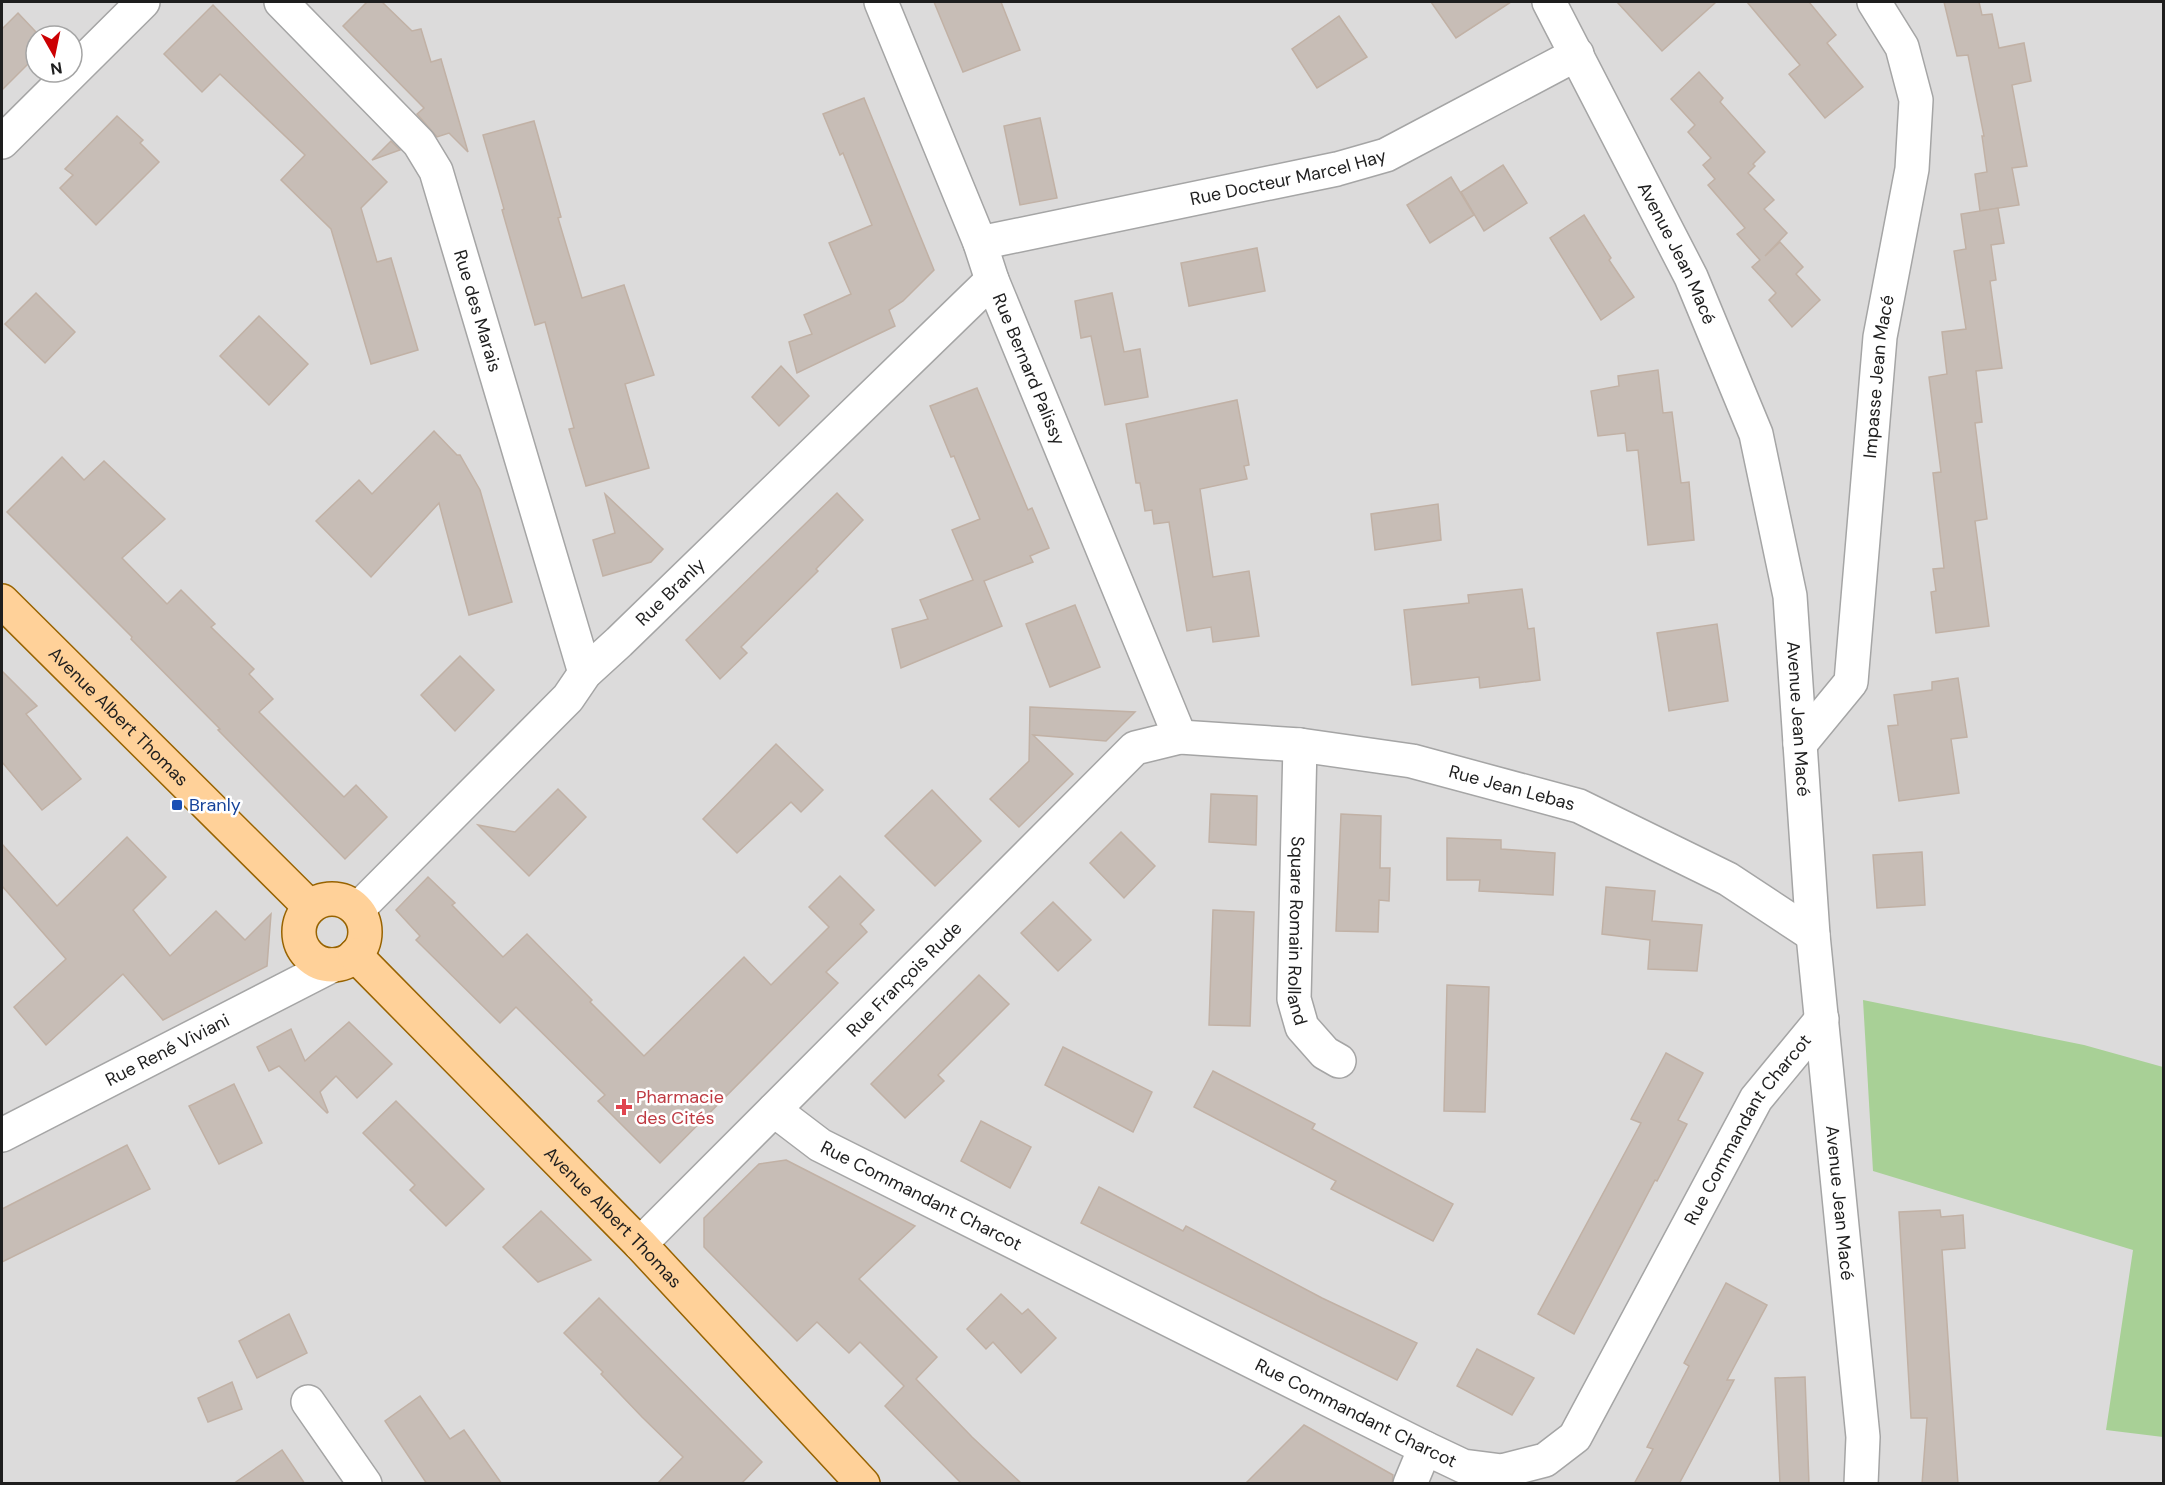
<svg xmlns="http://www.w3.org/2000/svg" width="2165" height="1485" viewBox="0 0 2165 1485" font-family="'DM Sans',sans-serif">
  <rect width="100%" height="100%" fill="#efebe3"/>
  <!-- residential -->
  <path fill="#dcdbdb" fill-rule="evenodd" d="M2,2H2163V1483H2ZM36,36H72V72H36Z"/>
  <!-- forest -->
  <path fill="#a8d096" d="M1863,1000L2084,1045L2163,1067V1437L2106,1430L2133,1250L1873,1171Z"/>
  <!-- building -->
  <g fill="#c7bdb6" stroke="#c1b1a5" stroke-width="1.5">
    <path d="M367,2H382L412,31L421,29L431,62L441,59L468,152L449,133L437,137L417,114L424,108L343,26Z"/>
    <path d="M934,2H1001L1020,50L963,72Z"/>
    <path d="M1431,2H1511L1456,38Z"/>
    <path d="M1617,2H1716L1662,51Z"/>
    <path d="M1747,2H1809L1836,35L1827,43L1863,87L1825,118L1789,74L1800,65Z"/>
    <path d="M1944,2H1979L1982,15L1992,14L1999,48L2024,43L2031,81L2012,85L2027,166L2012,168L2019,205L1980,211L1975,174L1987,172L1982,136H1984L1968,55L1957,56Z"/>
    <path d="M213,5L387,182L361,208L377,262L391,258L418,350L371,364L331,229L281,180L305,155L220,74L202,92L164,54Z"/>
    <path d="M18,13L36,32V56L2,90V29Z"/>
    <path d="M1339,16L1367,57L1317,88L1292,49Z"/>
    <path d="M1699,72L1723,98L1720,102L1765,152L1753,164L1755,166L1748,173L1774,200L1764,209L1787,233L1765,256L1780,242L1803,267L1796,274L1820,300L1792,327L1769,300L1776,293L1752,267L1760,260L1737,234L1745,228L1708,185L1715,179L1703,165L1711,158L1688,132L1695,125L1671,99Z"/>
    <path d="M864,98L934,270L903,301L889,310L895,326L797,373L789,342L812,334L804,315L851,294L829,243L872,225L843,153L840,155L823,114Z"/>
    <path d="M117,116L143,140L140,143L159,162L96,225L60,188L73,175L65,169Z"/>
    <path d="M1040,118L1057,198L1020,205L1004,126Z"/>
    <path d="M534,121L561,217L558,218L582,298L624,285L654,375L625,384L649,468L586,486L569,429L574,428L545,322L535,325L502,210L504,209L483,135Z"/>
    <path d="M391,141L400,150L372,160Z"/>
    <path d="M1503,165L1527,203L1484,231L1461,192Z"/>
    <path d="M1451,177L1474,215L1430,243L1407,205Z"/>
    <path d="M1998,208L2004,243L1991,245L1996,280L1990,281L2002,368L1976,371L1982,422L1975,423L1987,519L1975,521L1989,626L1936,633L1931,592L1936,591L1933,569L1944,568L1933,473L1941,472L1929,377L1947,374L1942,332L1966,329L1954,251L1966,249L1961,214Z"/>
    <path d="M1584,215L1611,258L1609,260L1634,297L1601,320L1550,238Z"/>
    <path d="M1257,248L1265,291L1189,306L1181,263Z"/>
    <path d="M36,293L75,332L45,363L5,324Z"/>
    <path d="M1112,293L1124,352L1140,349L1148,397L1105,405L1091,336L1081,338L1075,301Z"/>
    <path d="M259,316L308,364L269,405L220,356Z"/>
    <path d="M781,366L809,396L779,426L752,397Z"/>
    <path d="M1658,370L1663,413L1672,412L1681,483L1689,482L1694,540L1648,545L1638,450L1627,451L1625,433L1598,436L1591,391L1619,386L1618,376Z"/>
    <path d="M977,388L1028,510L1032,508L1049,548L1030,556L1033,562L984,581L1002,626L901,668L892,629L928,619L920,600L973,580L952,530L980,519L954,456L951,457L930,406Z"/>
    <path d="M1237,400L1249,465L1244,466L1247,479L1200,489L1213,577L1249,571L1259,636L1213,642L1211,627L1187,631L1169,522L1154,524L1152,510L1145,511L1140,483H1136L1126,424Z"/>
    <path d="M434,431L457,455H460L480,490L512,602L469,615L439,503L371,577L316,521L359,480L372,494Z"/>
    <path d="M62,457L84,480L104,461L165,519L122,558L167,604L181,590L215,624L211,627L254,669L249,674L273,699L259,712L344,797L356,785L387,817L345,859L218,730L220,729L131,639L132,637L7,512Z"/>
    <path d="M837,493L863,520L816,569L818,571L741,647L747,653L720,679L686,640Z"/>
    <path d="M605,494L663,549L651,562L603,576L593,540L615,533Z"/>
    <path d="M1438,504L1441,540L1375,550L1371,514Z"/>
    <path d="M1522,589L1528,629L1534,628L1540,680L1480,688L1479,677L1412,685L1404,610L1469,603L1468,595Z"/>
    <path d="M1075,605L1100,667L1050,687L1026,624Z"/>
    <path d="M1717,624L1728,701L1669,711L1657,633Z"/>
    <path d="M460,656L494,690L455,731L421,695Z"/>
    <path d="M2,671L37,706L26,714L81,779L42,810L2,762Z"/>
    <path d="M1958,678L1967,737L1951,739L1959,793L1899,801L1888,726L1898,725L1894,695L1932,690V682Z"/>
    <path d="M1030,707L1135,712L1106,741L1033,735L1073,774L1019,827L990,799L1029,761Z"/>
    <path d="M776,744L823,790L801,812L791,802L737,853L703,819Z"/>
    <path d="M558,789L586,817L529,876L478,825L515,832Z"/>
    <path d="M932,790L981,841L935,886L885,836Z"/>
    <path d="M1211,794L1257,796L1256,845L1209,842Z"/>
    <path d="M1341,814L1381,816L1380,868H1390L1389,901L1379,900L1378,932L1336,931Z"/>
    <path d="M1121,832L1155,866L1124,898L1090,863Z"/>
    <path d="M127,837L166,877L133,910L170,956L216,911L245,940L271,914L267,966L163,1020L123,974L46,1045L14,1007L66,959L2,886V844L57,906Z"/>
    <path d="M1447,838L1501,840V849L1555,853L1553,895L1479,891L1480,880H1447Z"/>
    <path d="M1922,852L1925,905L1877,908L1873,855Z"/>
    <path d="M840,876L874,910L860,924L867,932L826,972L838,983L660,1163L598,1101L605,1095L516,1007L500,1023L416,940L420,936L396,910L428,877L455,903L452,905L503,957L527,934L592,1000L590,1002L644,1056L744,957L771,985L829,927L809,907Z"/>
    <path d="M1606,887L1655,891L1652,921L1702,925L1697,971L1648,969L1650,940L1602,934Z"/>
    <path d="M1053,902L1091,940L1058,971L1021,933Z"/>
    <path d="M1213,910L1254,912L1250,1026L1209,1025Z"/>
    <path d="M979,975L1009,1004L938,1075L944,1081L905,1118L871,1084Z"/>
    <path d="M1447,985L1489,987L1485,1112L1444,1111Z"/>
    <path d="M349,1022L392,1064L357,1098L336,1076L320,1092L328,1112L327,1113L279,1066L269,1071L257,1047L291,1029L305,1061Z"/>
    <path d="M1063,1047L1152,1092L1133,1132L1045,1085Z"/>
    <path d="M1666,1053L1703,1073L1678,1120L1687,1124L1657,1181L1655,1180L1574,1334L1538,1314L1641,1123L1631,1119Z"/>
    <path d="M1213,1071L1315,1124L1312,1129L1453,1204L1433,1241L1331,1189L1336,1181L1194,1107Z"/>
    <path d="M234,1084L262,1143L219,1164L189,1106Z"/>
    <path d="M396,1101L484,1189L446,1226L410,1190L415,1185L363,1133Z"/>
    <path d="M981,1121L1031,1147L1010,1188L961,1161Z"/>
    <path d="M127,1145L150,1189L2,1262V1209Z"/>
    <path d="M786,1160L915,1226L859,1279L937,1357L916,1379L972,1437L1022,1484H962L885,1406L904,1386L860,1342L849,1353L817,1322L797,1341L704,1247V1218L759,1164Z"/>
    <path d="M1099,1187L1183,1231L1186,1226L1322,1298L1417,1343L1397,1380L1081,1223Z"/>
    <path d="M1940,1210L1941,1217L1963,1215L1965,1248L1942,1250L1958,1484H1922L1927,1418H1911L1899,1212Z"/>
    <path d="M541,1211L591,1260L538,1282L503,1247Z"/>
    <path d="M1726,1283L1767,1305L1727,1380H1734L1679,1484H1634L1653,1449L1647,1447L1689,1366L1684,1363Z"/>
    <path d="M1001,1294L1022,1314L1028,1309L1056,1338L1021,1373L993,1342L986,1349L967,1329Z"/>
    <path d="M599,1298L762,1462L741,1484H657L683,1457L642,1417L601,1374L603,1372L564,1333Z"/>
    <path d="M289,1314L307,1353L257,1378L239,1341Z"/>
    <path d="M1477,1349L1534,1378L1512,1415L1457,1386Z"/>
    <path d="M1805,1377L1809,1484H1780L1775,1378Z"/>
    <path d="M232,1382L242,1409L208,1422L198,1398Z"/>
    <path d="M420,1396L450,1439L464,1430L502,1484H427L385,1421Z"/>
    <path d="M1304,1425L1393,1475L1392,1484H1245Z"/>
    <path d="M282,1450L305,1484H233Z"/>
  </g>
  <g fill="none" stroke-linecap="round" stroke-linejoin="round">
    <defs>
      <g id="street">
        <path id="s1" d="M281,2L419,143L436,171L585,673"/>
        <path id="s2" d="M881,2L980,243L992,280L1180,737"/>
        <path id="s3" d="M1549,2L1691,277L1756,434L1790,596L1813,935L1863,1437L1861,1484"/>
        <path d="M2,142L143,2"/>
        <path id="s4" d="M980,243L1337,169L1386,155L1577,54"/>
        <path id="s5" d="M1800,744L1851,682L1880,337L1912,169L1916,100L1902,47L1874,2"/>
        <path id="s6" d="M1300,745L1294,999L1302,1027L1325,1053L1339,1061"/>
        <path id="s7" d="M357,910L568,698L585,673L619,642L992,280"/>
        <path id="s8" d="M774,1110L820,1145L1425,1448L1463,1466L1502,1471L1545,1460L1575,1437L1756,1099L1822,1019"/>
        <path id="s9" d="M2,1135L333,965"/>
        <path id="s10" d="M640,1244L1135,748L1180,737L1300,745L1412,761L1579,806L1728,879L1813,935"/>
        <path d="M308,1402L365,1484"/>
        <path d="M1410,1484L1425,1448"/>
      </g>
      <g id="primary">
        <path id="s11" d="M2,601L310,907"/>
        <circle cx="332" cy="932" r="33"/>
        <path id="s12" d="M355,955L640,1244L863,1484"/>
      </g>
    </defs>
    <!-- street casing -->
    <use href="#street" stroke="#a5a5a5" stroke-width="36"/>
    <!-- primary casing -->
    <use href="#primary" stroke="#986300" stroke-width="36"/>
    <!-- street -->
    <use href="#street" stroke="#fff" stroke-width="33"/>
    <!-- primary -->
    <use href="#primary" stroke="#ffd199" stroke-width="33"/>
  </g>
  <!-- markers -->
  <rect fill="#1a4fb4" stroke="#fff" stroke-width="2" x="171" y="799" width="12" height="12" rx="3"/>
  <path fill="#e0444e" stroke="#fff" stroke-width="2" d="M621 1098h6v6h6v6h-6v6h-6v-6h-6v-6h6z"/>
  <g text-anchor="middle" stroke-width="5" stroke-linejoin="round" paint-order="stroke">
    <!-- street labels -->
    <g font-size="18" fill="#1e1e1e" stroke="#fff">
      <text dy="6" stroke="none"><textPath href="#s4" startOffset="315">Rue Docteur Marcel Hay</textPath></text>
      <text dy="6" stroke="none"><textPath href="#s3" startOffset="282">Avenue Jean Macé</textPath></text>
      <text dy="6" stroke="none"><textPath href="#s1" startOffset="376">Rue des Marais</textPath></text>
      <text dy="6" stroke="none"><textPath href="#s2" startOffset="396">Rue Bernard Palissy</textPath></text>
      <text dy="6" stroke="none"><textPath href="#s5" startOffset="387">Impasse Jean Macé</textPath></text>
      <text dy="6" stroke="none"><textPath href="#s7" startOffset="447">Rue Branly</textPath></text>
      <text dy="6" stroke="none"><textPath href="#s11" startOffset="164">Avenue Albert Thomas</textPath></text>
      <text dy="6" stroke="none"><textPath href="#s3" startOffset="768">Avenue Jean Macé</textPath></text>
      <text dy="6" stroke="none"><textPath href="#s10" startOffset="1084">Rue Jean Lebas</textPath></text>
      <text dy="6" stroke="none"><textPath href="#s6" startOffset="186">Square Romain Rolland</textPath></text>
      <text dy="6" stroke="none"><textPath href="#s10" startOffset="374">Rue François Rude</textPath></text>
      <text dy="6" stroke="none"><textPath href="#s9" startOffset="186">Rue René Viviani</textPath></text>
      <text dy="6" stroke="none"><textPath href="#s8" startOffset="1251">Rue Commandant Charcot</textPath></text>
      <text dy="6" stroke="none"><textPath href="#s8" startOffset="171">Rue Commandant Charcot</textPath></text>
      <text dy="6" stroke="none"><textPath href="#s3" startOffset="1254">Avenue Jean Macé</textPath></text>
      <text dy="6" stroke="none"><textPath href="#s12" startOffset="368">Avenue Albert Thomas</textPath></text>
      <text dy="6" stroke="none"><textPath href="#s8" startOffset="657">Rue Commandant Charcot</textPath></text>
    </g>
    <!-- transit labels -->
    <g font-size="18" fill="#164399" stroke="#fff" text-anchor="start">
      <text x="189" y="811">Branly</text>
    </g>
    <!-- health labels -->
    <g font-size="18" fill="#be3a42" stroke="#fff" text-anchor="start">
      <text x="636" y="1103">Pharmacie<tspan x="636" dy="21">des Cités</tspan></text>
    </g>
  </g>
  <!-- border -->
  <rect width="2165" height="1485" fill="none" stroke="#1e1e1e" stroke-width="6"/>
  <!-- north arrow -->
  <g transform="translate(54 54) rotate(171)"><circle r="28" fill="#ffffff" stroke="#a5a5a5" stroke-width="1.5"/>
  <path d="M0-4.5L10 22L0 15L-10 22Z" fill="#cc0003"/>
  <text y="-9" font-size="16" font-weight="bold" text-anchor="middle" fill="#1e1e1e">N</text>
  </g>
</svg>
